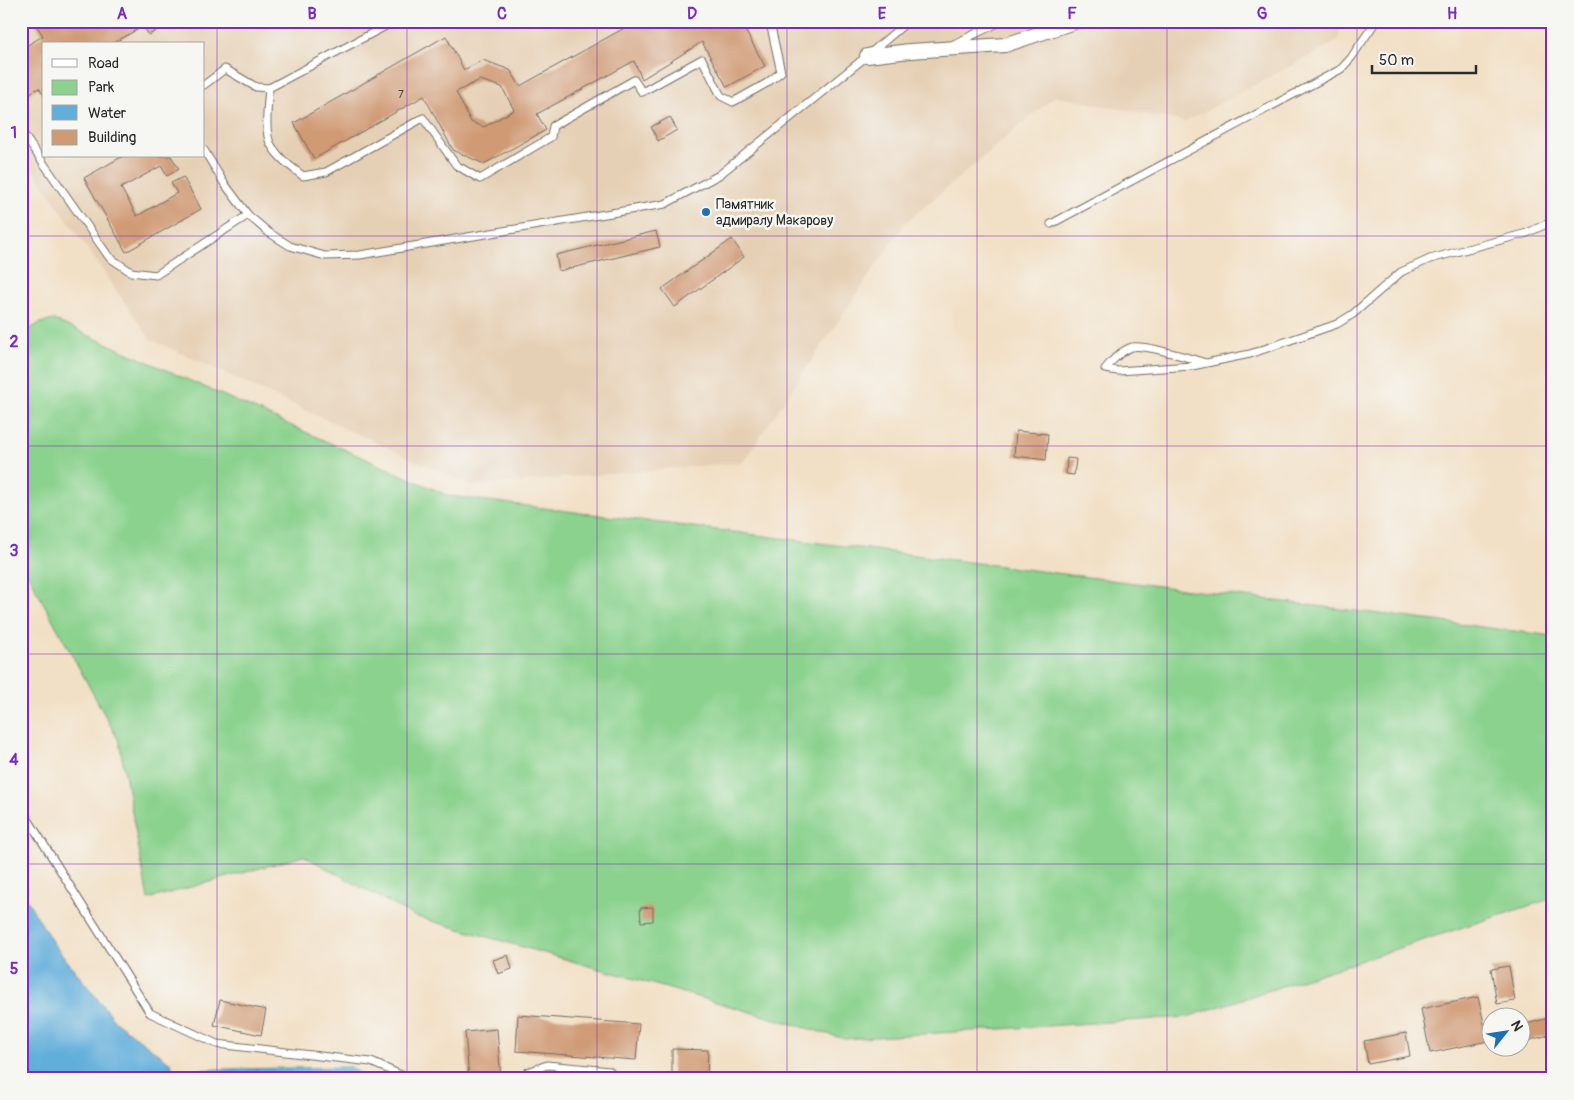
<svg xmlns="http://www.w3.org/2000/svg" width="1574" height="1100" viewBox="0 0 1574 1100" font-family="Pangolin,sans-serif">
  <rect width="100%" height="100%" fill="#f6f6f2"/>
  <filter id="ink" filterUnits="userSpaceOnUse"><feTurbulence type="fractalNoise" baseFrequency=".02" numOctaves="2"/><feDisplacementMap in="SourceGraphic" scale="10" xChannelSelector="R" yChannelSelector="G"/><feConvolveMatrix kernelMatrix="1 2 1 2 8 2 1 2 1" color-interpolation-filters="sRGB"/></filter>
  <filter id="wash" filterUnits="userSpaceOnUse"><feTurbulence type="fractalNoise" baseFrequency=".0096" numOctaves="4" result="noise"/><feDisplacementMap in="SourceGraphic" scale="20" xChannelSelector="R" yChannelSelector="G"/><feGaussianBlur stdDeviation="1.12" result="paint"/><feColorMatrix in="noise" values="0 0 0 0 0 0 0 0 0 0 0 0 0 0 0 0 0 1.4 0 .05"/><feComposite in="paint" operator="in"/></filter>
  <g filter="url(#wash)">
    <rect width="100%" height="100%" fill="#f2e0c6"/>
    <!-- built -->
    <path fill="#e6d0b5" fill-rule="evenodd" d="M21,21H1342L1338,41L1185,122L1055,96L904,224L743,462L471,486L150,339L21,153ZM44,44H204V156H44Z"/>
    <!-- green -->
    <path fill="#8ad28d" stroke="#5a7e5c" d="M54,320L449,496L1553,636V898L1187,1017L845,1039L414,916L304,856L148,899L119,741L21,562V334L40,323Z"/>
    <!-- water -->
    <path fill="#62aedb" stroke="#466c83" d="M21,890L53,943L115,1021L172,1064L171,1070L351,1067L368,1079H21Z"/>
    <g id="blocks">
      <!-- building -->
      <g fill="#d09a74" fill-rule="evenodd">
        <path d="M34,21H172L149,35L143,26L112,44H44V96L39,88L21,98V49L43,36Z"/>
        <path d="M637,21H745L741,23L765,66L727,87L702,42L642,79L634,61L537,114L546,130L484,164L453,150L424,96L314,159L294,123L446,36L464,70L483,60L510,70L520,86ZM480,80L502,87L514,110L484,127L471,122L456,92Z"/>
        <path d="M670,117L677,130L658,141L651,127Z"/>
        <path d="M123,156H171L179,169L167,176L161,166L121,188L137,216L177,193L171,183L183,177L201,209L126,252L84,178Z"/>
        <path d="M656,231L660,247L559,271L556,255Z"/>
        <path d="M732,239L744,257L675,307L662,289Z"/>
        <path d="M1016,431L1048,434L1046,460L1014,456Z"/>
        <path d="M1067,458L1076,459L1074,475L1066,474Z"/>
        <path d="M653,907V921L641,922L640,908Z"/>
        <path d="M508,955L512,969L498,974L493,960Z"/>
        <path d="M1509,966L1515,1001L1497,1004L1491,969Z"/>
        <path d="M1478,997L1488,1041L1430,1053L1421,1009Z"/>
        <path d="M220,1000L266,1010L261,1035L214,1025Z"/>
        <path d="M518,1015L639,1024L636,1060L516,1051Z"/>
        <path d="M1553,1017V1034L1522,1042V1025Z"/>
        <path d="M497,1029L501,1079H469L465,1032Z"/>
        <path d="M1406,1033L1410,1056L1368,1064L1364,1041Z"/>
        <path d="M672,1049L708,1050L707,1079H672Z"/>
      </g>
    </g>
  </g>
  <g filter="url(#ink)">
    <use href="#blocks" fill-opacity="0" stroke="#716a61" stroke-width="1"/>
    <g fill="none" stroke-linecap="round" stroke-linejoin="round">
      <defs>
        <g id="service">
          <path d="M954,44L1002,21"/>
          <path d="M204,85L225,69L256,87L269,88L395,21"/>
          <path d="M269,88C268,102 264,130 270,143C277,157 291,167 303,176L326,172L423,118L456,165L480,179L551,137L553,126L634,80L642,92L702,59L721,96L733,102L767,83L781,72L771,27L773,21"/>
          <path d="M21,131L109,257L131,272L156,275L248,215L268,232L290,246L325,256L360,255L665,204L719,175L867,56L908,21"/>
          <path d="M204,150L224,183L248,215"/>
          <path d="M1051,224L1341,69L1351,58L1376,21"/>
          <path d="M1206,363C1193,359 1144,344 1132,347C1120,351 1113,360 1105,369L1118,371L1192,366L1250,354L1337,324L1353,314L1401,272L1430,259L1527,233L1553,221"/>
          <path d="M21,808L150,1013L217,1044L371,1062L410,1079"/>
          <path d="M524,1079L528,1072L547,1065L610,1071L612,1079"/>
        </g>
        <g id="minor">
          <path d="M1547,21L1553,23"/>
          <path d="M867,56L910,51L1005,45L1077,21"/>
        </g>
      </defs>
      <!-- service casing -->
      <use href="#service" stroke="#716a61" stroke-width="9"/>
      <!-- minor casing -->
      <use href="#minor" stroke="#716a61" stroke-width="16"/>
      <!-- service -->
      <use href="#service" stroke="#fff" stroke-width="7"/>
      <!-- minor -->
      <use href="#minor" stroke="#fff" stroke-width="14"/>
    </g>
  </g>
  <!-- grid -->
  <path fill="none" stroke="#7b2cbf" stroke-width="1" stroke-opacity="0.55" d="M217,21V1079M407,21V1079M597,21V1079M787,21V1079M977,21V1079M1167,21V1079M1357,21V1079M21,236H1553M21,446H1553M21,654H1553M21,864H1553"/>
  <!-- markers -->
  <circle fill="#1f6fb2" stroke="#f6f6f2" stroke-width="2" cx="706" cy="212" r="5"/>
  <g text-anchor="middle" stroke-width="5" stroke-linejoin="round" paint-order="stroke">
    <!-- number labels -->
    <g font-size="11" fill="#54473d">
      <text x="401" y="98">7</text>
    </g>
    <!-- poi labels -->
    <g font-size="14" fill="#2b2b2b" stroke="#f6f6f2" text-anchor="start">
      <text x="716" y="209">Памятник<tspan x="716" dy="16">адмиралу Макарову</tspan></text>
    </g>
  </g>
  <!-- margin -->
  <rect width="1574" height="1100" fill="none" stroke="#f6f6f2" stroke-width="55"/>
  <!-- legend -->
  <rect x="42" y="42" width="162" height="115" fill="#f6f6f2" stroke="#a5a5a2"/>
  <rect x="52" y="59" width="25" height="8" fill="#ffffff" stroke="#a5a5a2"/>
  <text x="88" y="68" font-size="15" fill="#2b2b2b">Road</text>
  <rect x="52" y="80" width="25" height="15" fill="#8ad28d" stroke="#a5a5a2"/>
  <text x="88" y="92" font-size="15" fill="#2b2b2b">Park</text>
  <rect x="52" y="105" width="25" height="15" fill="#62aedb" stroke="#a5a5a2"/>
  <text x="88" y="118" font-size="15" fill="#2b2b2b">Water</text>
  <rect x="52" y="130" width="25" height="15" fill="#d09a74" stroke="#a5a5a2"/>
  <text x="88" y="142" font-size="15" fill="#2b2b2b">Building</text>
  <!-- north arrow -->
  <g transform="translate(1506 1032) rotate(60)"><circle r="24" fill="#f6f6f2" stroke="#a5a5a2"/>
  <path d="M0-4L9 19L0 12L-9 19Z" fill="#1f6fb2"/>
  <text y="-8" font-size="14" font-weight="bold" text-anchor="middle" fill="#2b2b2b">N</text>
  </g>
  <!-- scale -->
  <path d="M1372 65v8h104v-8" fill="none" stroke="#2b2b2b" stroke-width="2.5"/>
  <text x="1379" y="65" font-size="15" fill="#2b2b2b" stroke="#f6f6f2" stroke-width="4" paint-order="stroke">50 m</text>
  <rect x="28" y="28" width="1518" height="1044" fill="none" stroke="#7b2cbf" stroke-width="2"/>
  <g font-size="16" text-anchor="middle" font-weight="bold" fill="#7b2cbf">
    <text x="122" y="19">A</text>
    <text x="312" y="19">B</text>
    <text x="502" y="19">C</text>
    <text x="692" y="19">D</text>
    <text x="882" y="19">E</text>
    <text x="1072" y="19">F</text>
    <text x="1262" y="19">G</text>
    <text x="1452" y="19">H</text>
    <text x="14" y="138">1</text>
    <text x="14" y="347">2</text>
    <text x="14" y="556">3</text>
    <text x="14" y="765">4</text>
    <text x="14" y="974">5</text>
  </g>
</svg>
